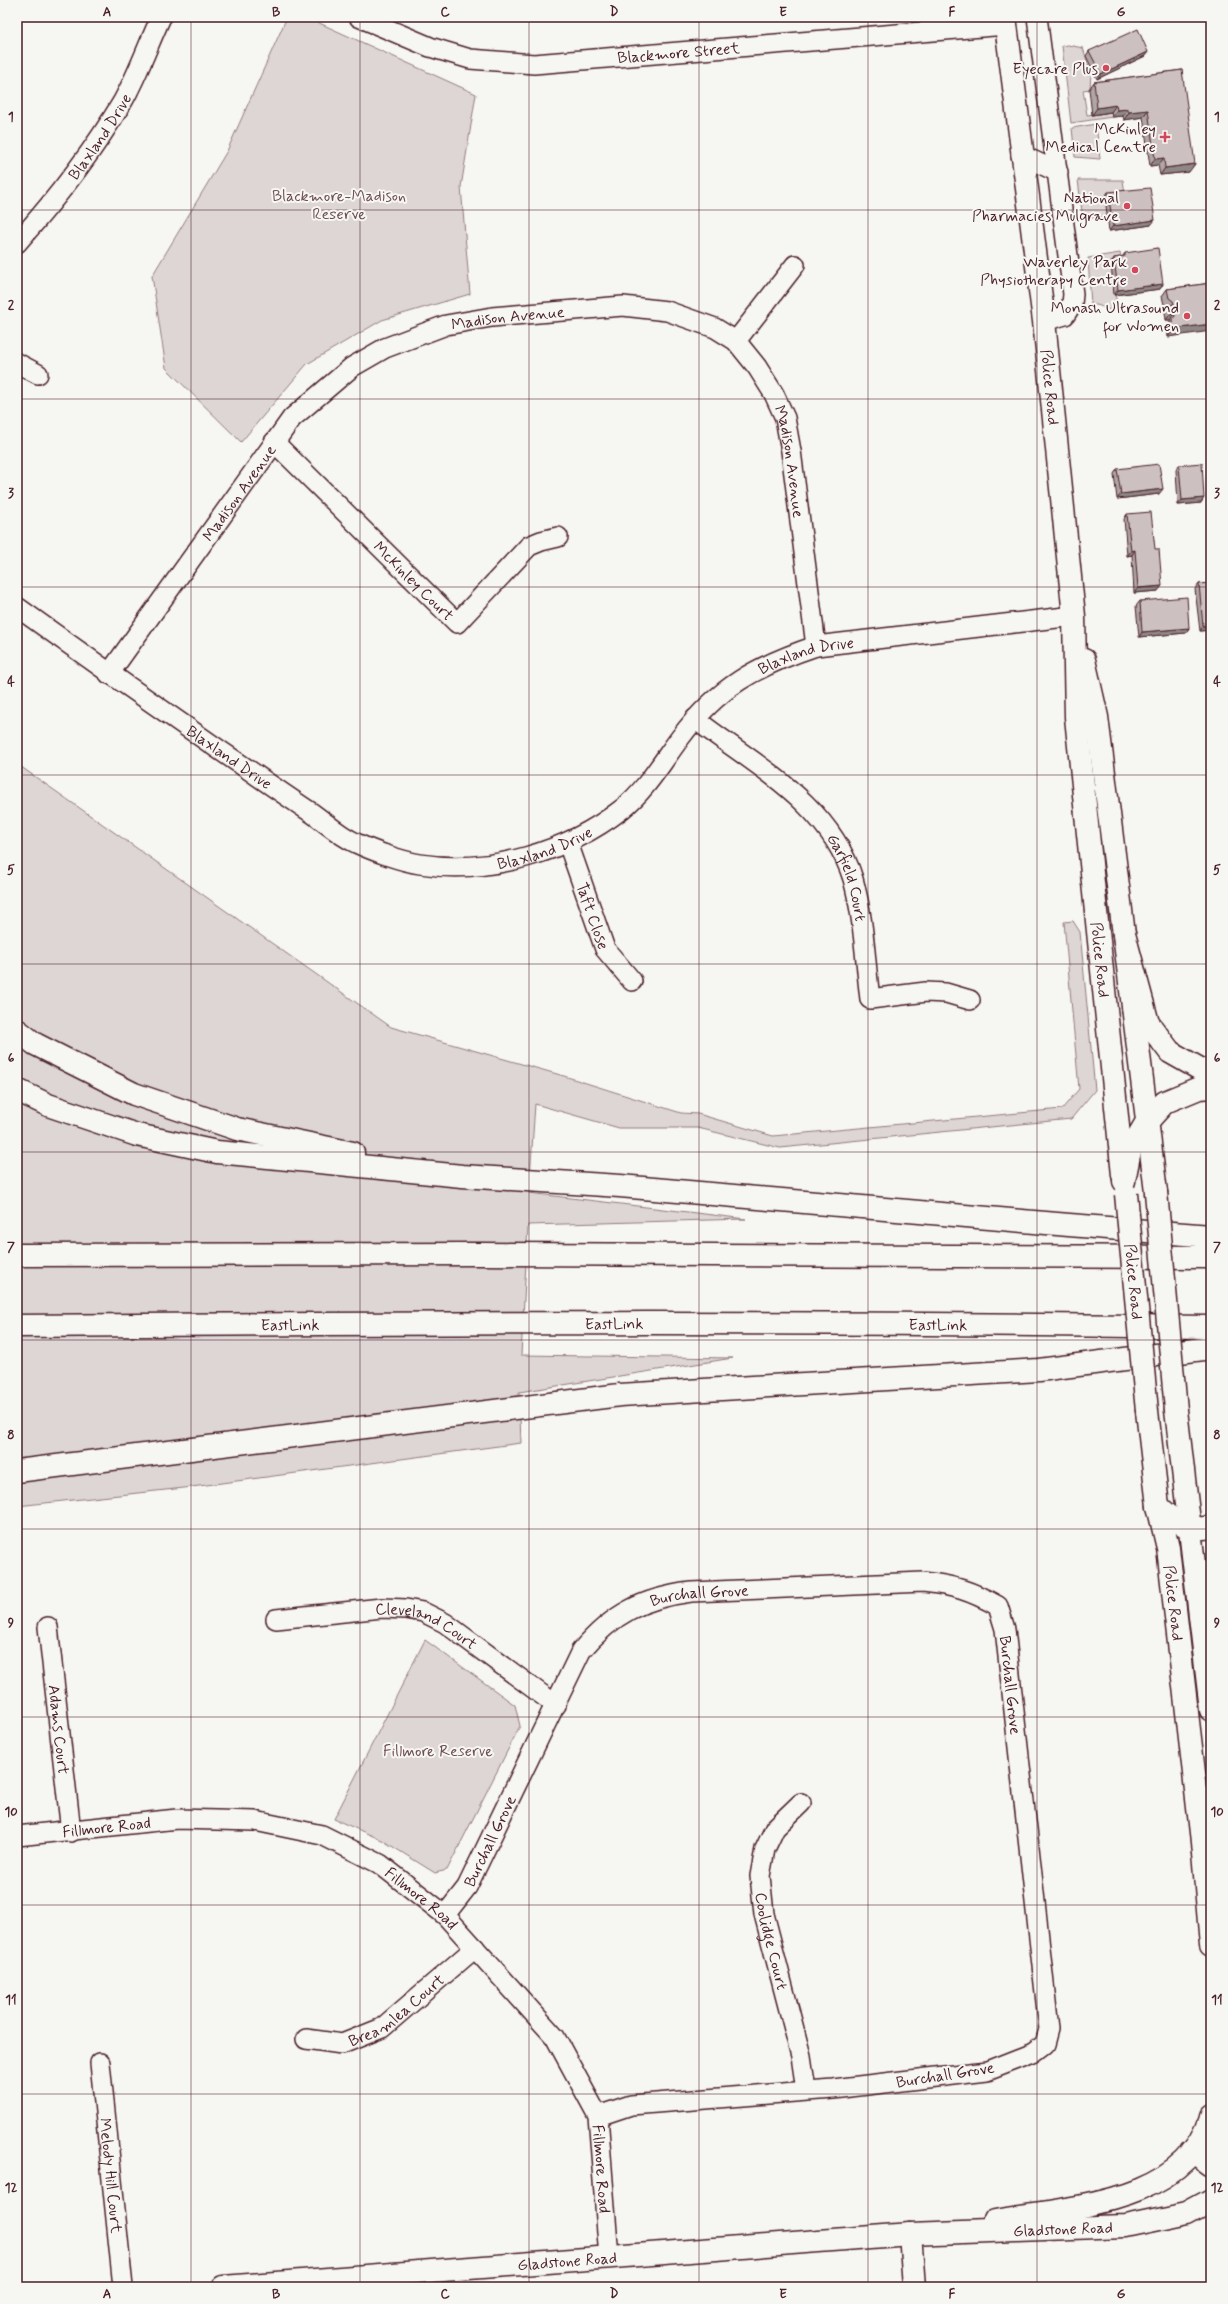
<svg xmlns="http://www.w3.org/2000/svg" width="1228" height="2304" viewBox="0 0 1228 2304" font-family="Mynerve,sans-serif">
  <rect width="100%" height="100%" fill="#f6f6f2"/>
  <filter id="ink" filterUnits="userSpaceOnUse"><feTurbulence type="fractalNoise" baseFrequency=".025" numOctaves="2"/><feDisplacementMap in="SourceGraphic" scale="8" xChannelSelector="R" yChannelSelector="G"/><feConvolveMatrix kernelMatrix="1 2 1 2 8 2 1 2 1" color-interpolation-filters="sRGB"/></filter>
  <g filter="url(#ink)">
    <!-- green -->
    <g fill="#ddd6d5" stroke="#947a80">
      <path d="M287,17H306L476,94L461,187L470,294L382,320L307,364L241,442L166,368L152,276L227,151Z"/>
      <path d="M1068,45L1083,48L1091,73L1090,89L1083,90L1087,115L1111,112L1112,117L1071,123L1062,46Z"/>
      <path d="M1096,124L1100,159L1075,157L1072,128Z"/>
      <path d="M1078,180H1123L1125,194L1107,216L1083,219Z"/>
      <path d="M1120,253L1122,261L1112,277L1118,310C1108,313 1101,303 1091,305L1088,258Z"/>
      <path d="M17,764L391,1027L564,1076L681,1113L698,1114L773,1136L1062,1109L1079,1089L1064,922L1073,921L1080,932L1095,1090L1071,1119L780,1148L698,1128H619L535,1104L529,1193L746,1219L528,1225L521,1355L733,1358L519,1392L521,1443L184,1488L17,1506Z"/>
      <path d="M425,1640L515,1705L520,1726L447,1870L435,1873L382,1840L334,1819Z"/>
    </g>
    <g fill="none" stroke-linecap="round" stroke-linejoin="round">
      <defs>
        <g id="minor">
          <path id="s1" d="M359,17L430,47L470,59L534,64L1006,25"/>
          <path d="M1037,17L1073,294L1072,304L1065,315L1044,321"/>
          <path d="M1021,155L1058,172"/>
          <path id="s2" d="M17,243C57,198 93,152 123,101C138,74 148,45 161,17"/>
          <path d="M736,341L795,265"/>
          <path d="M17,363L38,374"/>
          <path id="s3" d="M274,442L457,623L529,546L541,541L558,537"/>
          <path id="s4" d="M17,607C85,656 153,704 221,751C252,772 282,793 312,813C326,823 340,836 356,843C373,851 401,861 420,864C490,875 567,852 622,809C646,790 662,762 680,738C718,687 756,666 816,646L1074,616"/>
          <path id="s5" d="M109,674L292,418L352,367L385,348L446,325L492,317L623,306L667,311L715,328L736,341L757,367L774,394L785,418L791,451L816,646"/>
          <path id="s6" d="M695,719C754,765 830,803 853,879C864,918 865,960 870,999L926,992L946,993L970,1000"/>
          <path id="s7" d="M568,843L605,949L632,981"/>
          <path id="s8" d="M276,1619L382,1608L406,1609L423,1612L445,1623L556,1705"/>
          <path id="s9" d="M48,1627L71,1832"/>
          <path id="s10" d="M801,1803L775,1828L765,1849L760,1876L764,1914L801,2056L806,2090"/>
          <path id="s11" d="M17,1836L177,1819L255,1821L322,1835L380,1864L445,1915L555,2037L598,2116L609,2258"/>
          <path id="s12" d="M445,1915L467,1887L581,1651C612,1614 643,1598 691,1592L923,1582C952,1585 972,1591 998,1606L1005,1629L1049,2029L1045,2044L1033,2053L987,2071L833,2089L631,2105L598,2116"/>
          <path id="s13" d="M306,2039L342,2044L382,2028L475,1948"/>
          <path id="s14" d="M100,2063L123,2287"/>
        </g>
        <path id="tertiary" d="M910,2234L914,2287"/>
        <g id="secondary">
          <path id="s15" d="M1005,17L1044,321L1074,616L1076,717L1123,1175"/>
          <path d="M1084,660L1097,717L1156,1192"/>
          <path d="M1176,1410L1211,1710"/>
          <path id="s16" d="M1147,1411L1158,1506L1168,1548L1203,1851L1211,1946"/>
          <path d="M1192,2152L1211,2166"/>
          <path d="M996,2220C1069,2207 1185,2204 1211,2118"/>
          <path id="s17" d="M223,2287L910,2234L1125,2226L1187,2213L1211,2200"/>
        </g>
        <g id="motorway">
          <path d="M1124,934L1148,1023L1170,1052L1200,1069L1211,1072"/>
          <path d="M17,1030L35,1044L134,1094L237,1129L353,1153"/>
          <path d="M17,1090L48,1105L137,1135L217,1152L462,1176L620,1186L1069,1225L1211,1236"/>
          <path d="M1124,1181L1130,1150L1146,1123L1165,1102L1199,1088L1211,1087"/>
          <path d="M17,1255L482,1254L1211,1257"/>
          <path id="s18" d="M17,1326C415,1323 813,1321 1211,1327"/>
          <path d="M17,1471L620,1395L1039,1370L1211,1348"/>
          <path d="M1158,1506C1174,1521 1188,1532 1211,1527"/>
          <path d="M1198,1598L1203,1584L1211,1571"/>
        </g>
      </defs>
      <!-- minor casing -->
      <use href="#minor" stroke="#4a1f2b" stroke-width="22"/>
      <!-- tertiary casing -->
      <use href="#tertiary" stroke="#4a1f2b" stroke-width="25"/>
      <!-- secondary casing -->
      <use href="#secondary" stroke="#4a1f2b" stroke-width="25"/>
      <!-- motorway casing -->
      <use href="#motorway" stroke="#4a1f2b" stroke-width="25"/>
      <!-- minor -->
      <use href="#minor" stroke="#f6f6f2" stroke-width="19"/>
      <!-- tertiary -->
      <use href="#tertiary" stroke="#f6f6f2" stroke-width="22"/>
      <!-- secondary -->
      <use href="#secondary" stroke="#f6f6f2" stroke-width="22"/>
      <!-- motorway -->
      <use href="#motorway" stroke="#f6f6f2" stroke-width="22"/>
      <defs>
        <g id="secondary-bridge">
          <path d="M1156,1192L1176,1410"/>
          <path id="s19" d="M1126,1194L1147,1411"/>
        </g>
      </defs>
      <!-- secondary-bridge casing -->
      <use href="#secondary-bridge" stroke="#4a1f2b" stroke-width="25" stroke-linecap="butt"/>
      <!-- secondary-bridge -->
      <use href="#secondary-bridge" stroke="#f6f6f2" stroke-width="22"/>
    </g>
    <!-- wall -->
    <g fill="#afa6a5" stroke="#4a1f2b">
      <path d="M1089,51L1145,56L1097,79L1086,56Z"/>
      <path d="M1182,70L1189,172L1160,175L1158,165L1150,166L1143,117L1124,120L1123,116L1112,117L1111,112L1092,115L1089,89L1094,82Z"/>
      <path d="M1108,192L1151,225L1109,231L1105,197Z"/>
      <path d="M1125,253L1163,284L1160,289L1114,295L1111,263L1114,258L1122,257Z"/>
      <path d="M1211,283L1168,337L1167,327L1170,322V320H1166L1165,312L1168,308L1164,305L1162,296L1167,289Z"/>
      <path d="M1179,465L1201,503L1178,505L1176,470Z"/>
      <path d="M1117,469L1159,494L1117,499L1114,474Z"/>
      <path d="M1127,514L1155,549L1158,591L1134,593L1132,555L1127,556L1124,519Z"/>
      <path d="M1211,583V630L1200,631L1195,589L1199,584Z"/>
      <path d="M1140,601L1189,628L1186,633L1139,637L1136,606Z"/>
    </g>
    <!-- shaded-wall -->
    <g fill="#8f8786" stroke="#4a1f2b">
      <path d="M1148,52L1145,56L1097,79L1101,74Z"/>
      <path d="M1116,105L1111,112L1092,115L1097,108Z"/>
      <path d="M1128,109L1123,116L1112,117L1117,110Z"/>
      <path d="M1148,110L1143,117L1124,120L1129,112Z"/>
      <path d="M1164,158L1158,165L1150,166L1155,159Z"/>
      <path d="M1195,164L1189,172L1160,175L1165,168Z"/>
      <path d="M1155,220L1151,225L1109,231L1113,226Z"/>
      <path d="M1163,284L1160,289L1114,295L1118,290Z"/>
      <path d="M1175,312L1170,320H1166L1171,313Z"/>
      <path d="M1211,324V331L1168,337L1173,329Z"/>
      <path d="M1163,489L1159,494L1117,499L1121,494Z"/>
      <path d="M1204,498L1201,503L1178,505L1182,500Z"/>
      <path d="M1135,550L1132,555L1127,556L1131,551Z"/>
      <path d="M1162,586L1158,591L1134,593L1138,588Z"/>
      <path d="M1211,625V630L1200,631L1203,626Z"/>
      <path d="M1189,628L1186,633L1139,637L1142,632Z"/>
    </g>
    <!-- building -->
    <g fill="#ccc1c0" stroke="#4a1f2b">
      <path d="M1138,29L1148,52L1101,74L1089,51Z"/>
      <path d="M1182,70L1195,164L1165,168L1164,158L1155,159L1148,110L1129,112L1128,109L1117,110L1116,105L1097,108L1094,82Z"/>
      <path d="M1150,188L1155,220L1113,226L1108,192Z"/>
      <path d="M1158,248L1163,284L1118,290L1114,258L1125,256V253Z"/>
      <path d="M1211,283V324L1173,329L1172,320L1175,316V312L1171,313L1170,305L1174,304L1173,301L1169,298L1167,289Z"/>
      <path d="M1202,463L1204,498L1182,500L1179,465Z"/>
      <path d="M1159,464L1163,489L1121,494L1117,469Z"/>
      <path d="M1151,512L1155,549H1159L1162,586L1138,588L1135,550L1131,551L1127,514Z"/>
      <path d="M1211,583V625L1203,626L1199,584Z"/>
      <path d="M1187,597L1189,628L1142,632L1140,601Z"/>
    </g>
  </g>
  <!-- grid -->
  <path fill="none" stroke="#4a1f2b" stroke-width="1" stroke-opacity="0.55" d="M191,17V2287M360,17V2287M529,17V2287M699,17V2287M868,17V2287M1037,17V2287M17,210H1211M17,399H1211M17,587H1211M17,775H1211M17,964H1211M17,1152H1211M17,1340H1211M17,1529H1211M17,1717H1211M17,1905H1211M17,2094H1211"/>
  <!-- markers -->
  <g fill="#d1495b" stroke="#f6f6f2" stroke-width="1.5">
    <circle cx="1106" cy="68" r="4"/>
    <path d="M1163 131h4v4h4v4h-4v4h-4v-4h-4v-4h4z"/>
    <circle cx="1127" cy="206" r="4"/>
    <circle cx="1135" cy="270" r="4"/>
    <circle cx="1187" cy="316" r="4"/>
  </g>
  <g text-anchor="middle" stroke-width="4" stroke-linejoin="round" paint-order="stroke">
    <!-- street labels -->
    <g font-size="16" fill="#4a1f2b" stroke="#f6f6f2">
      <text dy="6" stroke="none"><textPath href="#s1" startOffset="328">Blackmore Street</textPath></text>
      <text dy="6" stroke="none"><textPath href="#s2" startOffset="135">Blaxland Drive</textPath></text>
      <text dy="6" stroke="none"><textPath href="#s5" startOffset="559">Madison Avenue</textPath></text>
      <text dy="6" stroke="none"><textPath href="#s15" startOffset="373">Police Road</textPath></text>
      <text dy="6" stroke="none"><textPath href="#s5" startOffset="930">Madison Avenue</textPath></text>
      <text dy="6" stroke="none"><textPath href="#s5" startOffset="223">Madison Avenue</textPath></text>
      <text dy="6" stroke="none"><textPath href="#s3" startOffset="197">McKinley Court</textPath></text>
      <text dy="6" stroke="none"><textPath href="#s4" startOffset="943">Blaxland Drive</textPath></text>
      <text dy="6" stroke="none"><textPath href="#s4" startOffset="260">Blaxland Drive</textPath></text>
      <text dy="6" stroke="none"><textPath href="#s4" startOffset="608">Blaxland Drive</textPath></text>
      <text dy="6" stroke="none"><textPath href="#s6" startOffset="226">Garfield Court</textPath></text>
      <text dy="6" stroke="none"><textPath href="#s7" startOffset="77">Taft Close</textPath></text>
      <text dy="6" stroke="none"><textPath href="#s15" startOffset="948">Police Road</textPath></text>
      <text dy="6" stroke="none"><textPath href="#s19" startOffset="88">Police Road</textPath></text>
      <text dy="6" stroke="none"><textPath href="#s18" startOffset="273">EastLink</textPath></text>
      <text dy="6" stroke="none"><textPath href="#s18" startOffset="597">EastLink</textPath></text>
      <text dy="6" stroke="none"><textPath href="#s18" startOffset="921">EastLink</textPath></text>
      <text dy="6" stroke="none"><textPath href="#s12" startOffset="434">Burchall Grove</textPath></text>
      <text dy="6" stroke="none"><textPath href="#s16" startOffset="194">Police Road</textPath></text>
      <text dy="6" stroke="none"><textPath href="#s8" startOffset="155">Cleveland Court</textPath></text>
      <text dy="6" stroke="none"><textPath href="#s12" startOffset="818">Burchall Grove</textPath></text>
      <text dy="6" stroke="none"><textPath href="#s9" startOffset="103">Adams Court</textPath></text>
      <text dy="6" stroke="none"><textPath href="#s11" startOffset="90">Fillmore Road</textPath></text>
      <text dy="6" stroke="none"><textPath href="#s12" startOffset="87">Burchall Grove</textPath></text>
      <text dy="6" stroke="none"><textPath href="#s11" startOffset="426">Fillmore Road</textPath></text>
      <text dy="6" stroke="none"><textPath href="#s10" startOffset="153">Coolidge Court</textPath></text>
      <text dy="6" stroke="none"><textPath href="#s13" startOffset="101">Breamlea Court</textPath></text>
      <text transform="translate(945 2074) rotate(-9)" y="6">Burchall Grove</text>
      <text dy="6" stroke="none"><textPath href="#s11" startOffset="762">Fillmore Road</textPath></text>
      <text dy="6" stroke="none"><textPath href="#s14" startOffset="113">Melody Hill Court</textPath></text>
      <text dy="6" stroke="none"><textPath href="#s17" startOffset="842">Gladstone Road</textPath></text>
      <text dy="6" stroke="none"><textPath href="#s17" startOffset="345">Gladstone Road</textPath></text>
    </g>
    <!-- poi labels -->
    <g font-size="16" fill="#4a1f2b" stroke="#f6f6f2" text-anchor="end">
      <text x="1098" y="74">Eyecare Plus</text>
      <text x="1156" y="134">McKinley<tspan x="1156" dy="18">Medical Centre</tspan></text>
      <text x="1119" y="203">National<tspan x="1119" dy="18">Pharmacies Mulgrave</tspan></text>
      <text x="1127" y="267">Waverley Park<tspan x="1127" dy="18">Physiotherapy Centre</tspan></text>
      <text x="1179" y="313">Monash Ultrasound<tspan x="1179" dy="18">for Women</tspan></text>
    </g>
    <!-- park labels -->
    <g font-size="16" fill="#6f4d56" stroke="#f6f6f2">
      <text x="339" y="201">Blackmore-Madison<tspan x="339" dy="18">Reserve</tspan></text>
      <text x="438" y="1756">Fillmore Reserve</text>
    </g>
  </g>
  <!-- margin -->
  <rect width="1228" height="2304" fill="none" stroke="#f6f6f2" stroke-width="44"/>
  <rect x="22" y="22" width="1184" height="2260" fill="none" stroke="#4a1f2b" stroke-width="1.5"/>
  <g font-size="13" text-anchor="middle" font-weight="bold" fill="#4a1f2b">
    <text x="107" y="16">A</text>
    <text x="276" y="16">B</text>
    <text x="445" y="16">C</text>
    <text x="614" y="16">D</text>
    <text x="783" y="16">E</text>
    <text x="952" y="16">F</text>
    <text x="1121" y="16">G</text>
    <text x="11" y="121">1</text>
    <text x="1217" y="121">1</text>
    <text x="11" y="309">2</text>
    <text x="1217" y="309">2</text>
    <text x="11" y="497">3</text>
    <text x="1217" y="497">3</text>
    <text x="11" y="686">4</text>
    <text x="1217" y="686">4</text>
    <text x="11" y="874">5</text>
    <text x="1217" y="874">5</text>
    <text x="11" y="1062">6</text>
    <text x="1217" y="1062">6</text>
    <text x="11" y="1251">7</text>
    <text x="1217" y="1251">7</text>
    <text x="11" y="1439">8</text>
    <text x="1217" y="1439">8</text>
    <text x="11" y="1627">9</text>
    <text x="1217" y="1627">9</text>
    <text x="11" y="1816">10</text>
    <text x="1217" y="1816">10</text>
    <text x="11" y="2004">11</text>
    <text x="1217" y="2004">11</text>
    <text x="11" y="2192">12</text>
    <text x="1217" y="2192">12</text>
    <text x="107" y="2298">A</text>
    <text x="276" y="2298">B</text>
    <text x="445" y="2298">C</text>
    <text x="614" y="2298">D</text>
    <text x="783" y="2298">E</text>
    <text x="952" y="2298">F</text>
    <text x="1121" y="2298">G</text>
  </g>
</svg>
